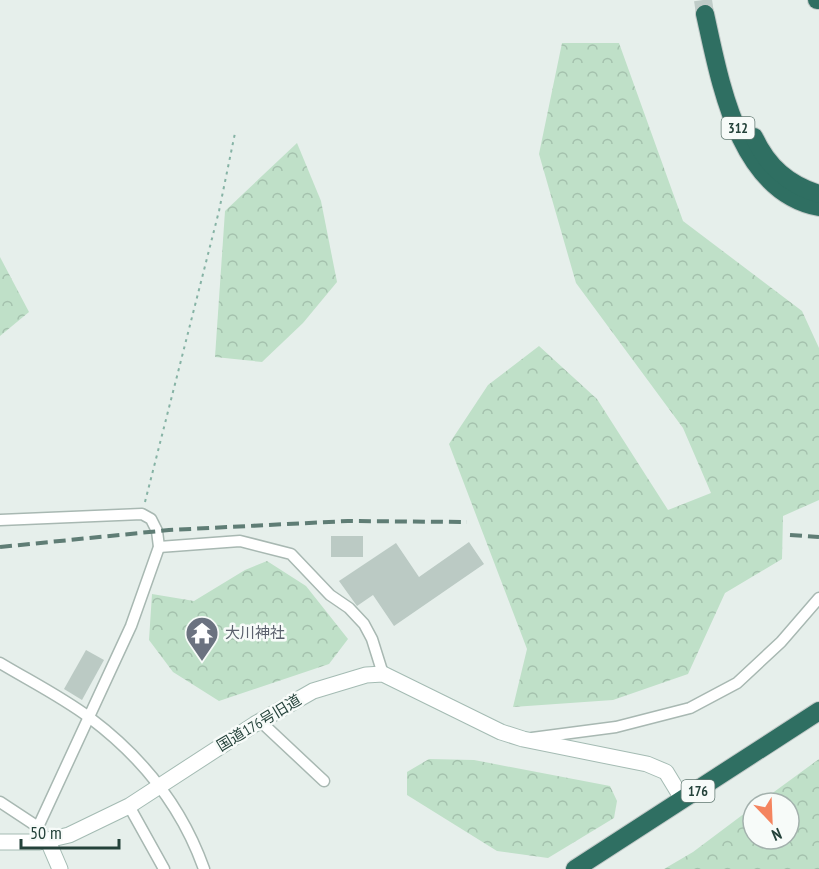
<svg xmlns="http://www.w3.org/2000/svg" width="819" height="869" viewBox="0 0 819 869" font-family="'PT Sans Narrow','Noto Sans JP',sans-serif">
  <defs>
    <pattern id="forest-crowns" width="20" height="18" patternUnits="userSpaceOnUse" patternTransform="scale(1.5)"><rect width="20" height="18" fill="#bfe0c8"/><path d="M2 6a3 3 0 1 1 6 0M12 15a3 3 0 1 1 6 0" fill="none" stroke="#a4c1ad"/></pattern>
  </defs>
  <rect width="100%" height="100%" fill="#e6efeb"/>
  <!-- forest -->
  <g fill="url(#forest-crowns)">
    <path d="M562,43H619L683,221L802,311L819,348V500L783,516L782,559L725,593L688,674L613,700L513,707L527,649L449,444L488,385L539,346L597,399L668,510L711,493L683,428L576,283L539,154Z"/>
    <path d="M297,143L321,201L337,282L303,323L262,362L215,357L225,211Z"/>
    <path d="M0,257L29,312L0,336Z"/>
    <path d="M267,561L306,586L348,639L329,664L219,701L173,672L149,640L152,594L194,601L245,570Z"/>
    <path d="M429,759L474,760L610,786L617,801L614,818L548,858L497,851L407,795V772Z"/>
    <path d="M819,759V869H664L693,852L753,807V839H789V803H759Z"/>
  </g>
  <!-- building -->
  <g fill="#bbcac4">
    <rect x="331" y="536" width="32" height="21"/>
    <path d="M469,542L484,564L394,626L373,595L357,606L339,581L396,543L419,577Z"/>
    <path d="M86,650L104,660L82,700L64,689Z"/>
  </g>
  <g fill="none" stroke-linecap="round" stroke-linejoin="round">
    <!-- highway-tunnel -->
    <path stroke="#bfccc8" stroke-width="18" stroke-dasharray="18 9" stroke-linecap="butt" d="M703,0L705,14"/>
    <defs>
      <g id="street">
        <path d="M0,520L142,514L151,519L157,531L159,547L131,626L38,827"/>
        <path d="M159,547L240,541L291,554L330,595L349,608L364,624L372,639L383,674"/>
        <path d="M0,663C30,681 62,697 90,718C142,757 182,807 204,869"/>
        <path d="M260,721L324,781"/>
        <path d="M532,738L616,727L690,708L737,683L781,642L819,598"/>
        <path d="M0,802L38,827L41,831"/>
        <path d="M129,806L164,869"/>
      </g>
      <g id="secondary">
        <path d="M48,841L60,869"/>
        <path d="M0,842H39L69,835L129,806L255,724L313,691L366,675L383,674L501,732L523,739L647,764L666,772L683,800"/>
      </g>
      <g id="highway">
        <path d="M817,0H819"/>
        <path d="M705,14C720,81 738,192 819,207"/>
        <path d="M754,137C768,167 788,184 819,194"/>
        <path d="M575,869L819,711"/>
      </g>
    </defs>
    <!-- street casing -->
    <use href="#street" stroke="#a8b8b2" stroke-width="13"/>
    <!-- secondary casing -->
    <use href="#secondary" stroke="#a4bbb3" stroke-width="17"/>
    <!-- highway casing -->
    <use href="#highway" stroke="#c2cac8" stroke-width="20"/>
    <!-- path -->
    <path stroke="#86b3a5" stroke-width="2" stroke-dasharray="3 4.5" stroke-linecap="butt" d="M145,502L219,211L235,133"/>
    <!-- street -->
    <use href="#street" stroke="#fff" stroke-width="10"/>
    <!-- secondary -->
    <use href="#secondary" stroke="#fff" stroke-width="15"/>
    <!-- highway -->
    <use href="#highway" stroke="#2f6f62" stroke-width="18"/>
    <!-- rail -->
    <g stroke="#5f7d75" stroke-width="4" stroke-dasharray="12 6" stroke-linecap="butt">
      <path d="M790,535L819,537"/>
      <path d="M0,547L169,530L348,521L467,522"/>
    </g>
  </g>
  <!-- icons -->
  <defs>
    <symbol id="temple-pin" viewBox="-11 -11 22 30"><path d="M0 17L-7.5 6A9.5 9.5 0 1 1 7.5 6Z" fill="#6b7280" stroke="#f7fbf9"/><path d="M0-6L5-2H3V0L6.5 2.5H4V6H1.5V3h-3V6H-4V2.5H-6.5L-3 0V-2H-5Z" fill="#fff"/></symbol>
  </defs>
  <g fill-rule="evenodd">
    <use href="#temple-pin" x="183" y="614" width="38" height="52"/>
  </g>
  <g text-anchor="middle" stroke-width="5" stroke-linejoin="round" paint-order="stroke">
    <!-- shield labels -->
    <g fill="#f7fbf9" stroke="#637a73" stroke-width="1.5">
      <rect x="721.5" y="117" width="33" height="22" rx="4.5"/>
      <rect x="681.5" y="780" width="33" height="22" rx="4.5"/>
    </g>
    <g font-size="14" font-weight="bold" fill="#24423a">
      <text x="738" y="133">312</text>
      <text x="698" y="796">176</text>
    </g>
    <!-- worship labels -->
    <g font-size="15" fill="#5b616d" stroke="#f7fbf9" text-anchor="start">
      <text x="225" y="638">大川神社</text>
    </g>
    <!-- street labels -->
    <g font-size="15" fill="#24423a" stroke="#f7fbf9">
      <text transform="translate(259 723) rotate(-31)" y="5">国道176号旧道</text>
    </g>
  </g>
  <!-- north arrow -->
  <g transform="translate(771 821) rotate(157)"><circle r="28" fill="#f7fbf9" stroke="#a3b1ad" stroke-width="1.5"/>
  <path d="M0-4.5L10 22L0 15L-10 22Z" fill="#f4845f"/>
  <text y="-9" font-size="16" font-weight="bold" text-anchor="middle" fill="#24423a">N</text>
  </g>
  <!-- scale -->
  <path d="M21 839v9h98v-9" fill="none" stroke="#24423a" stroke-width="3"/>
  <text x="30" y="839" font-size="18" fill="#24423a" stroke="#f7fbf9" stroke-width="4.5" paint-order="stroke">50 m</text>
</svg>
